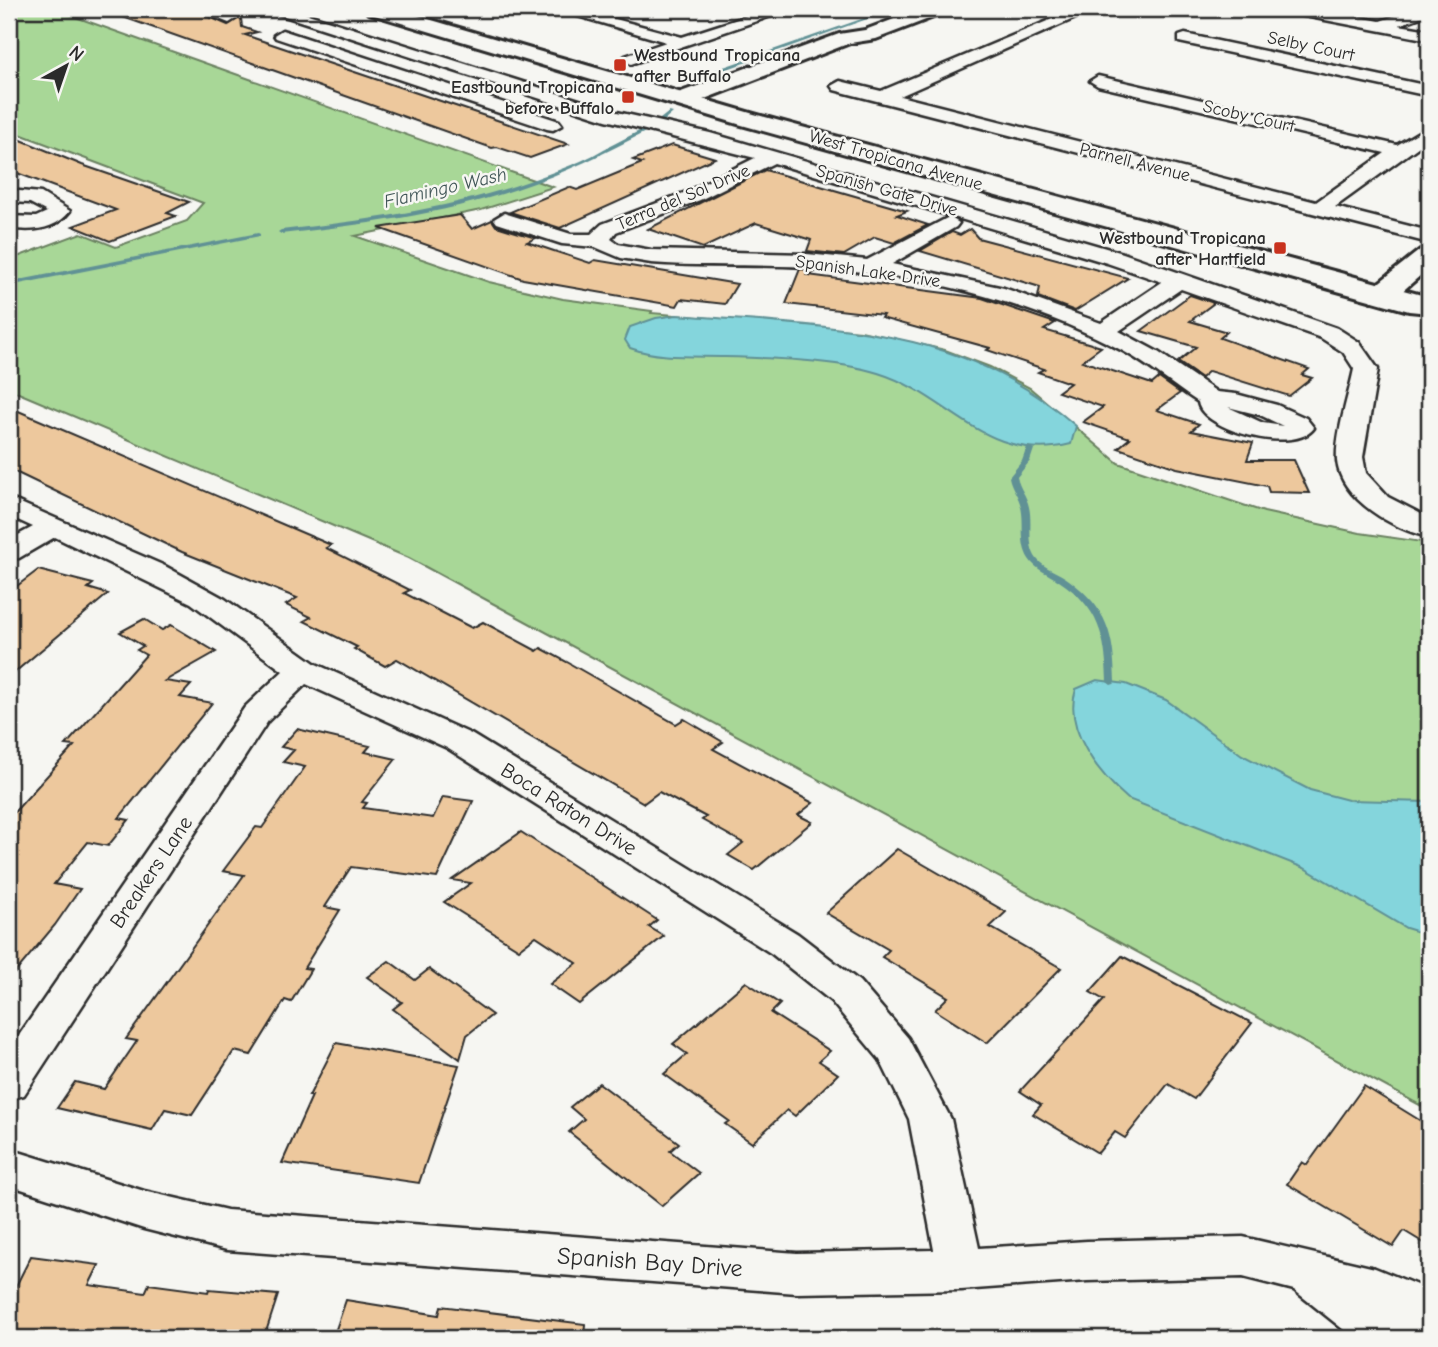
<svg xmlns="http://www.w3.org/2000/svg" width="1438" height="1347" viewBox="0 0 1438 1347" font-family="'Comic Neue',sans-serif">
  <rect width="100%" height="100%" fill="#f6f6f2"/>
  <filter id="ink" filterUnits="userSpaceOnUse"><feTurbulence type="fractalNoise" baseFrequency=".0143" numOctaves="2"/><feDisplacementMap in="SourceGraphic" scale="14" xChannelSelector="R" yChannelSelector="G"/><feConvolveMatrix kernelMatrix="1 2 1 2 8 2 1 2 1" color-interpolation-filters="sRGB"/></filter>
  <g filter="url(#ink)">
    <!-- green -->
    <path fill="#a8d797" stroke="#6a8161" stroke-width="2" d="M9,9H53L553,187L481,210L355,236L489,282L563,299L652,311L651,313L861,331L945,350L990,367L1030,388L1118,463L1264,512L1360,533L1429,543V1110L409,558L9,389V260L81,233L116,247L187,221L203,203L9,130Z"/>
    <!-- water -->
    <g fill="#84d5dc" stroke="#609195" stroke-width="2">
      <path d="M677,315C822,327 961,323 1076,426L1071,444C986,465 950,395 878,373C837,360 768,358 725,357C693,356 660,359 630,348L625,340L630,327L656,318Z"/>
      <path d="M1097,680L1126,684L1166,700L1242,755L1310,790L1348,800L1429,802V935L1406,928L1304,868L1128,799C1099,774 1063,730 1076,689Z"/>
    </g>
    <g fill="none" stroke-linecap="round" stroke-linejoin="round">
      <!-- stream -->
      <g fill="#609195" fill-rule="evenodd">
        <path d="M890,9H895L719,72L707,81L703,80L715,70Z"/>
        <path d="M669,112L673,113L664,121H660V119Z"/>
        <path d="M647,127L650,129L649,130C606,153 563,174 517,189C441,215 361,225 281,234L278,232L281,230C375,220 468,206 556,171C572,165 589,158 604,149C619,142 632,134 647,127Z"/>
        <path d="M258,233L260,234V236L9,286V282Z"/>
        <path d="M1027,447H1030L1034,449L1030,461L1017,477C1019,488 1027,496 1029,507C1033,524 1026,544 1037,559C1045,569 1059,572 1069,580C1108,609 1114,635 1115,682L1114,684L1111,685L1107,682C1106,637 1099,607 1059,581C1049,574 1036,570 1029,559C1019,543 1025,524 1021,507C1019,496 1011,488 1009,477L1022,461Z"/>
      </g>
    </g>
    <!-- building -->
    <g fill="#edc89d" stroke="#2b2b2b" stroke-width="2">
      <path d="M113,9H191L228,25L239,17L222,9H240L242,27L257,32L245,35L568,144L530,158L497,147L492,148L112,13Z"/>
      <path d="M9,135L82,165L189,202L167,213L176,216L110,241L73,226L116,210L9,170Z"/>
      <path d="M672,145L715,158L560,228L510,212L569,187L577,190L642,163L633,160Z"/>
      <path d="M765,170L907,211L897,215L928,225L894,243L875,237L844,255L807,251L811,240L756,223L703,248L648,229Z"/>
      <path d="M460,215L472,229L492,220L496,226L536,238L527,242L590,263L595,260L737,284L725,304L681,299L677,306L523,279L379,228Z"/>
      <path d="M970,229L978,238L1128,278L1075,311L1038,297L1040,287L920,251L952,232L960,235Z"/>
      <path d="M800,269L817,271L808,275L982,298L1055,323L1044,330L1101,347L1082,361L1152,384L1159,378L1180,393L1157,410L1199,424L1191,431L1253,443L1247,460H1294L1309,493L1269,492L1267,486L1177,468L1118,448L1130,438L1083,422L1103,407L1058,392L1070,383L1038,372L1044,369L987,350L990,348L881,318L883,315L786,304Z"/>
      <path d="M1190,295L1214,303L1190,321L1227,332L1220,338L1309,369L1302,375L1312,378L1289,396L1209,371L1201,378L1178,362L1196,347L1141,331Z"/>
      <path d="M9,407L331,545L326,548L410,590L404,593L472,628L483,622L537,651L541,648L567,662L676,724L684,719L723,742L713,749L813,803L798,815L812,822L754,870L728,855L743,843L702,820L706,817L659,792L644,803L397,659L385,666L354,649L357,647L304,621L311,617L286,605L297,598L182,552L9,469Z"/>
      <path d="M38,570L93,584L88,588L108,594L9,677V592Z"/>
      <path d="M144,619L162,630L171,625L216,652L165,681L191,685L180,697L212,703L119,818L129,820L108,846L88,842L54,884L80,889L55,925L9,980V818L74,746L66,745L146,655L137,650L143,646L120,632Z"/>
      <path d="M297,729L370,746L365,752L396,759L362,802L367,803L363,808L433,818L443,797L473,801L437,878L351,867L325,907L340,910L304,968L311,969L291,1002L285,1000L251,1055L234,1051L192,1115L165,1109L152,1130L57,1108L75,1082L104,1089L137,1041L126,1039L244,875L223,871L256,827L262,828L305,767L283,762L294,750L281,747Z"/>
      <path d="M521,832L657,920L649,927L664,936L579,1004L550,984L577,963L536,936L519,949L444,902L471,883L452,880Z"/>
      <path d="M897,849L1006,912L990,927L1061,968L987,1043L935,1010L948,997L882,957L889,950L826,913Z"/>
      <path d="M1122,956L1252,1023L1194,1099L1168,1084L1125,1138L1115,1132L1098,1153L1033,1114L1041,1105L1020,1091L1104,1000L1090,992Z"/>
      <path d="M389,961L415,980L429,969L492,1015L467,1035L460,1059L393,1009L402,1002L367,977Z"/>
      <path d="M746,982L780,1004L771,1013L830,1051L819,1061L838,1074L795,1116L787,1110L752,1143L725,1124L729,1121L664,1074L687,1054L673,1044Z"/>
      <path d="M336,1043L459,1065L419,1183L282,1163L312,1096H309Z"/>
      <path d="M599,1083L679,1143L670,1151L699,1173L662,1206L569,1132L584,1119L570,1107Z"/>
      <path d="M1364,1086L1429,1126V1246L1404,1231L1393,1247L1287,1184L1302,1162L1307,1165Z"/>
      <path d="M31,1256L99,1265L89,1285L145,1293L149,1284L208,1292L209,1289L278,1295L264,1338H9V1300Z"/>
      <path d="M346,1300L439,1315L441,1306L585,1324L584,1338H333Z"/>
    </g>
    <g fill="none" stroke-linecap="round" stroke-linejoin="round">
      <defs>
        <g id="minor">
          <path d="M194,9H216L237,18L229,23Z"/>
          <path d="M270,9H292L617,112L710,133L1123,253L1337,328L1359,342L1378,369L1363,457L1366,473L1388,497L1429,518V537C1395,530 1341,500 1337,461C1335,436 1349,394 1354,369L1343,352L1321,338L1181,289L1119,331L1158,352L1217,392L1236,394L1277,405L1306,418L1314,428C1295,455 1201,430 1198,402C1172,385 1149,365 1123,351C1026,299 914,273 805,267C754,264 702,267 651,263L621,258L595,247L562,244L497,223L494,219L504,213L571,234H591L602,224L686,192L755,158L606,120L272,12ZM774,163L1107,263L1162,282L1101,323L1004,288L892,264L956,227L959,223L949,217L867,260L807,254L651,250L618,244L611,239L616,232L700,200ZM1228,407L1260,415L1283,426L1263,423Z"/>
          <path d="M397,9H423L415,14L389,17V11Z"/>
          <path d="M554,9H578L682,37L769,9H792L631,64L623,59L625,56L666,42Z"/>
          <path d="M1076,9H1096L900,96L1316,202L1385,153L1098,86L1090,81L1098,76L1397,145L1429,126V139L1335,207L1429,231V243L834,90L831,86L840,81L881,91Z"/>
          <path d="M1287,9H1316L1380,21L1415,9H1429V14L1399,25L1429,30V40L1294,14Z"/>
          <path d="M282,30L559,121L562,125L553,130L547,129L276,38L274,35Z"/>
          <path d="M1185,34L1429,86V96L1179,42V36Z"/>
          <path d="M9,190L41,193L70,211C56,230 31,232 9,228V216L36,217L47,212L30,203L9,202Z"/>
          <path d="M9,498L165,566L225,599L316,664L471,734L798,934L859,981L908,1038L951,1119L979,1248L1087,1241L1243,1237L1375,1268L1429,1290V1333L1417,1329L1421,1338H1354L1294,1290L1243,1277L1087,1281L961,1290L797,1293L227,1250L144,1229L9,1185V1149L144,1191L227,1210L797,1253L934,1250L909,1119L880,1060L831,1001L772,954L447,748L306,684L268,721L24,1095L9,1099V1050L245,707L283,671L191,603L55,537L19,558L9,560V540L33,527L9,516Z"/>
        </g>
        <path id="tertiary" d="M1429,247V268L1391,301H1371L1367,295L1371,289L1420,250Z"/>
        <path id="secondary" d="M921,9H946L944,13L876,39L850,43L689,105L681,106L670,100L673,95L839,34L865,30Z"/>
        <path id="primary" d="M366,9H394L754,114L1429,297V313L1409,311L738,124L368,13Z"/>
      </defs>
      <!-- minor casing -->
      <use href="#minor" stroke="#2b2b2b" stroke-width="5"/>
      <!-- tertiary casing -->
      <use href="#tertiary" stroke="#2b2b2b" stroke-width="6"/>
      <!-- secondary casing -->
      <use href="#secondary" stroke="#2b2b2b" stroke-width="6"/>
      <!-- primary casing -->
      <use href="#primary" stroke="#2b2b2b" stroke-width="6"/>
      <!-- minor -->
      <use href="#minor" fill="#f6f6f2" fill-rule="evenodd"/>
      <!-- tertiary -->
      <use href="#tertiary" fill="#f6f6f2" fill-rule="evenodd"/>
      <!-- secondary -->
      <use href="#secondary" fill="#f6f6f2" fill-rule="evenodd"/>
      <!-- primary -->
      <use href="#primary" fill="#f6f6f2" fill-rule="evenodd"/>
    </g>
  </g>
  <!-- markers -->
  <g fill="#c8321e" stroke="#f6f6f2" stroke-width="2.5">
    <rect x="613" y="58" width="14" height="14" rx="3.5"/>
    <rect x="621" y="90" width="14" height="14" rx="3.5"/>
    <rect x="1273" y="241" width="14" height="14" rx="3.5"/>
  </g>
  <g text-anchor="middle" stroke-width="5" stroke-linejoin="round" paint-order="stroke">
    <!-- far-street labels -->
    <g font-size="18" fill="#2b2b2b" stroke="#f6f6f2">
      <text transform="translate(1311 46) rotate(12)" y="6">Selby Court</text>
      <text transform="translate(1249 116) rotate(13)" y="6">Scoby Court</text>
      <text transform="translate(896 160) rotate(16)" y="6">West Tropicana Avenue</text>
      <text transform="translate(1135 162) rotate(14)" y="6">Parnell Avenue</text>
      <text transform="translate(887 190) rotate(16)" y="6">Spanish Gate Drive</text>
      <text transform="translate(683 197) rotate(-23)" y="6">Terra del Sol Drive</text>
      <text transform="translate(868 271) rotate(8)" y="6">Spanish Lake Drive</text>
    </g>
    <!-- far-poi labels -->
    <g font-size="18" font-weight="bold" fill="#2b2b2b" stroke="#f6f6f2" text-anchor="end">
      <text x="634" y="61" text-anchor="start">Westbound Tropicana<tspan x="634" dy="21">after Buffalo</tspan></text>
      <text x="614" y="93">Eastbound Tropicana<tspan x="614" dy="21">before Buffalo</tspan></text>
      <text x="1266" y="244">Westbound Tropicana<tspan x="1266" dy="21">after Hartfield</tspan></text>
    </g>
    <!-- far-water labels -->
    <g font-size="19" font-style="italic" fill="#415657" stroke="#f6f6f2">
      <text transform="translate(445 187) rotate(-13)" y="7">Flamingo Wash</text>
    </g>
    <!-- street labels -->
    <g font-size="21" fill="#2b2b2b" stroke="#f6f6f2">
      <text transform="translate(569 809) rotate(32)" y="7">Boca Raton Drive</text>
      <text transform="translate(151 872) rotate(-56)" y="7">Breakers Lane</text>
    </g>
    <!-- near-street labels -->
    <g font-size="24" fill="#2b2b2b" stroke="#f6f6f2">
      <text transform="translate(650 1262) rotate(4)" y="8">Spanish Bay Drive</text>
    </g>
  </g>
  <!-- margin -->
  <rect width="1438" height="1347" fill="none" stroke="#f6f6f2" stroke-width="35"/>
  <rect x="18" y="18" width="1403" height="1312" fill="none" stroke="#2b2b2b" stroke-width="2.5" filter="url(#ink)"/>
  <!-- north arrow -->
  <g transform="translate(66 66) rotate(40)" stroke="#f6f6f2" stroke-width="5" paint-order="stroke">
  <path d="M0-5L12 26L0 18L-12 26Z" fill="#2b2b2b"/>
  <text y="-10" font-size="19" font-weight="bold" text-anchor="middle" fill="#2b2b2b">N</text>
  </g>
</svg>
